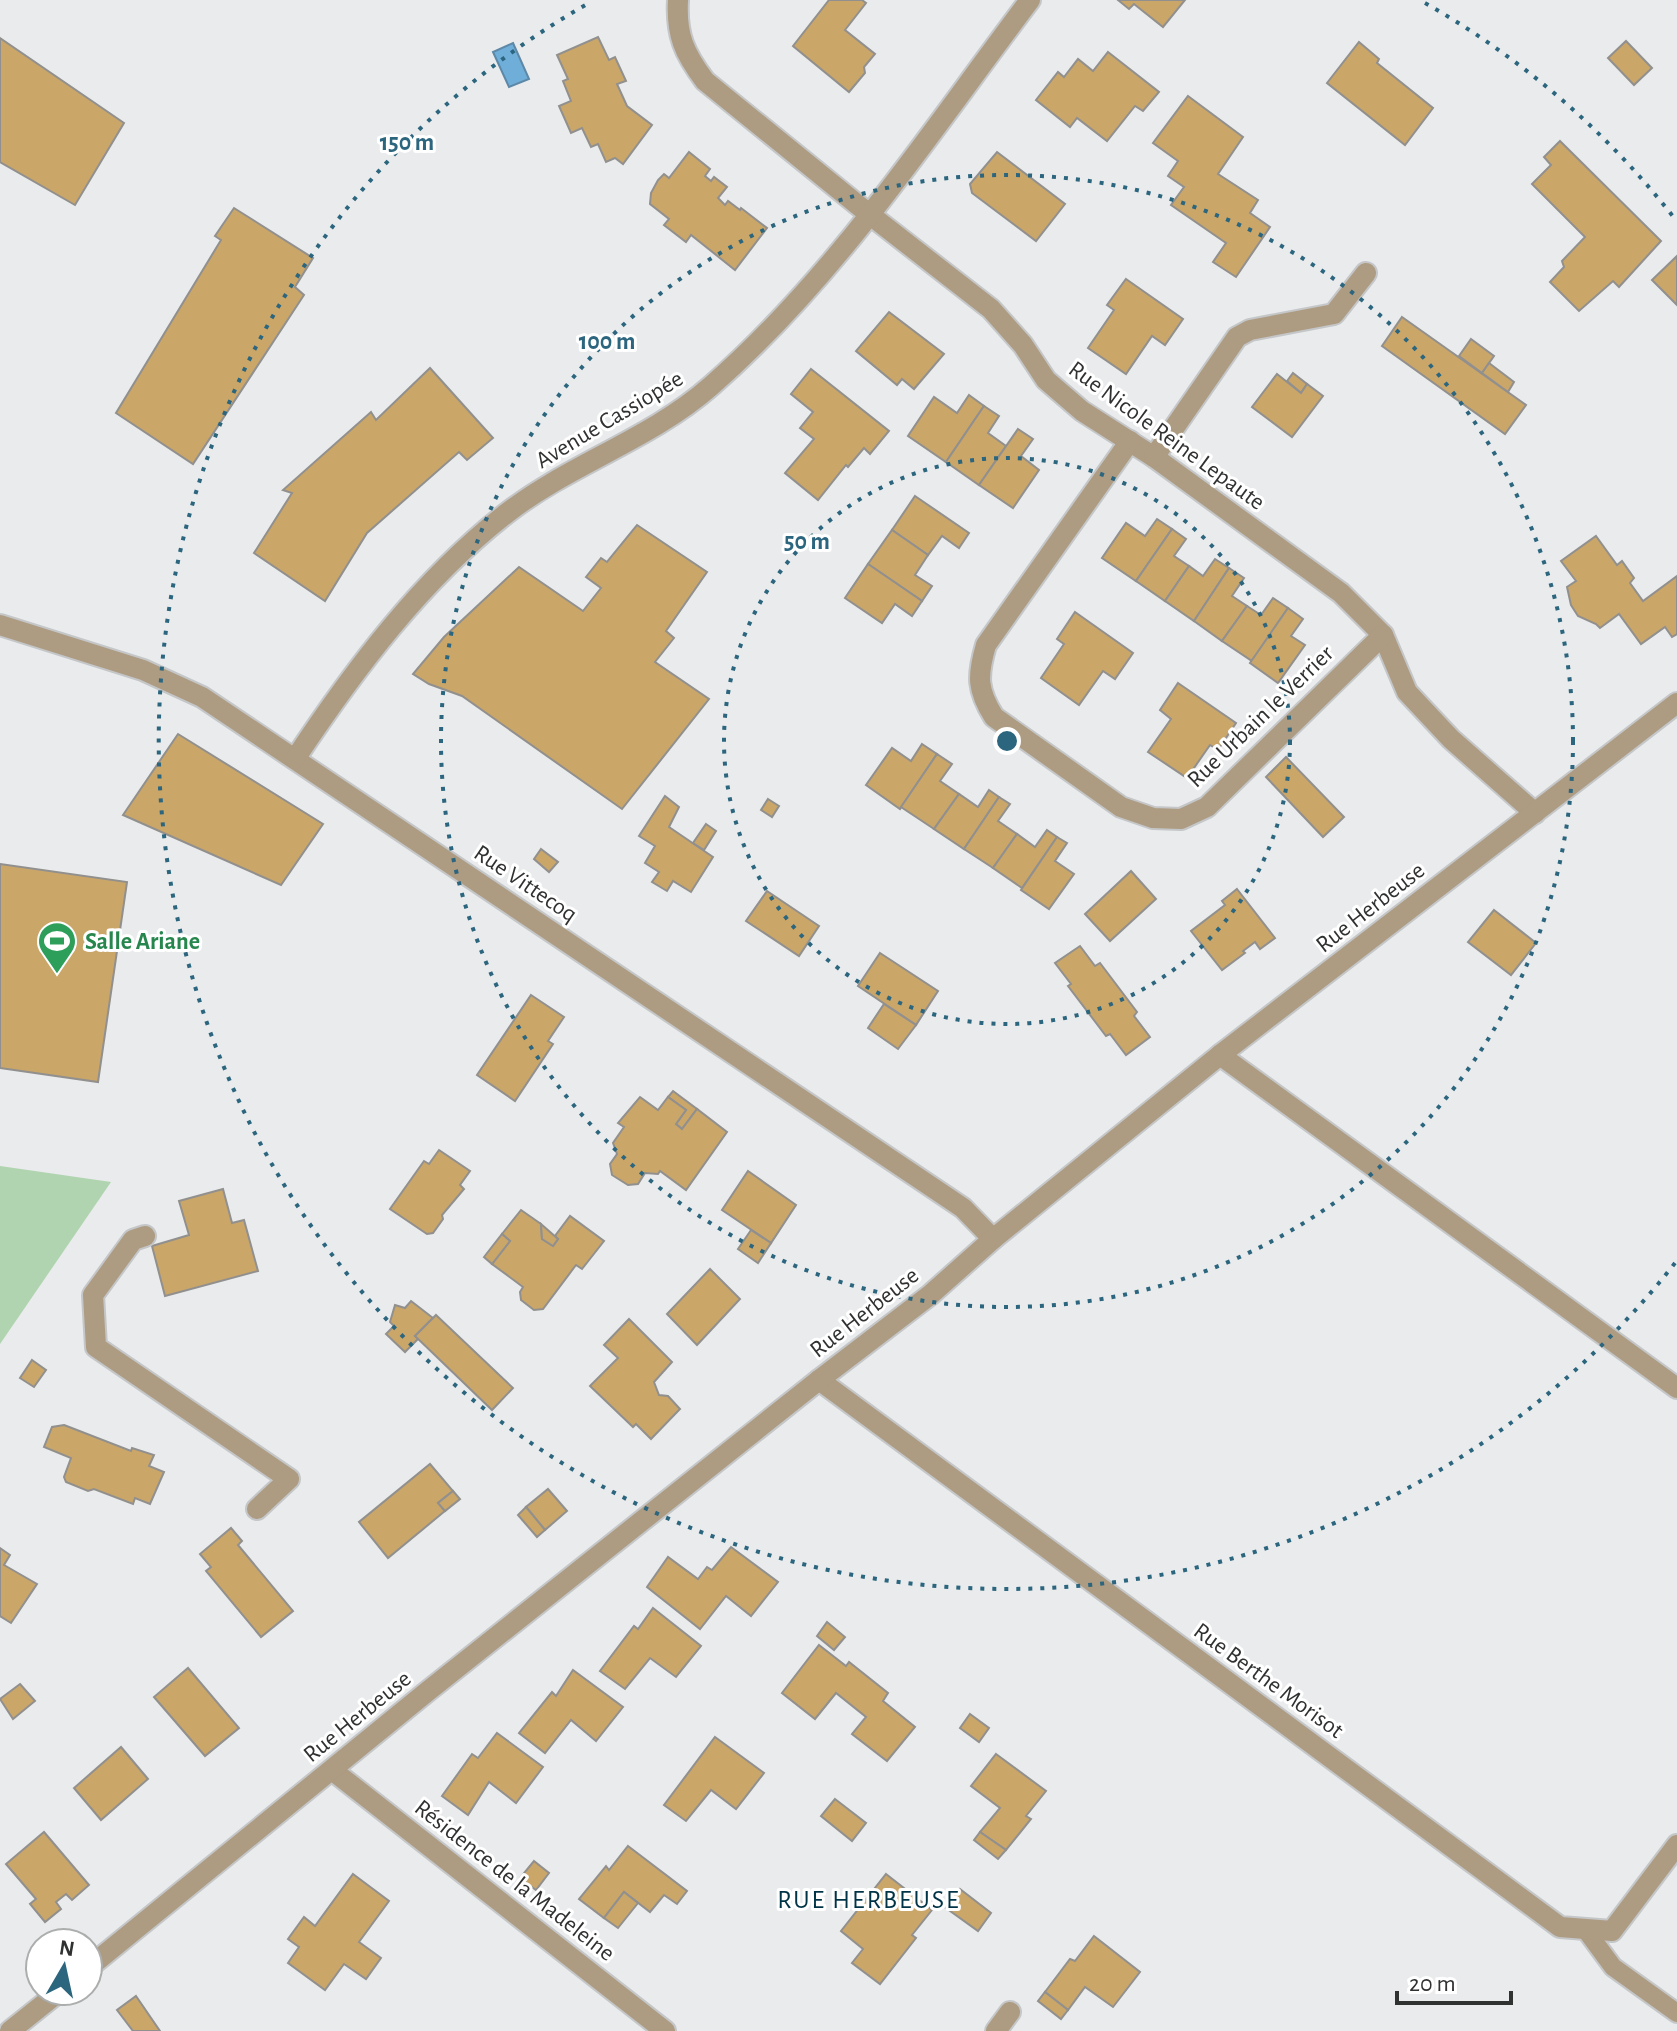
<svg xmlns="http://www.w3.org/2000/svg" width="1677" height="2031" viewBox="0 0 1677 2031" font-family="'Alegreya Sans',sans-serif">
  <rect width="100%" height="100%" fill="#e9ebec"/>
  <!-- green -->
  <path fill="#b0d4af" d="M0,1166L111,1182L0,1344Z"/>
  <!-- water -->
  <path fill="#70aeda" stroke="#5d88a7" stroke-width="2" d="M513,43L529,79L509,87L493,52Z"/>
  <!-- building -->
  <g fill="#cba669" stroke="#91908e" stroke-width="2">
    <path d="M829,0H862L866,3L845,30L875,54L864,67L865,73L849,92L793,46Z"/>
    <path d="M1118,0H1185L1163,27L1134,4L1129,9Z"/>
    <path d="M598,37L609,60L615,57L626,81L617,84L627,106L652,125L623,164L615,158L606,162L598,144L591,147L582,128L571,133L559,106L571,101L563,81L568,79L557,55Z"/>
    <path d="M0,38L124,123L75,205L0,162Z"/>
    <path d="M1626,41L1652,68L1634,85L1608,58Z"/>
    <path d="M1359,42L1379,59L1377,63L1433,108L1405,145L1327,83Z"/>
    <path d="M1108,52L1159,92L1143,111L1135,106L1107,141L1077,118L1070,127L1036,100L1058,72L1064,77L1078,59L1093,71Z"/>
    <path d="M1188,96L1243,137L1218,174L1258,200L1250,213L1270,227L1236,277L1213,262L1226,243L1171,205L1184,187L1168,176L1178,161L1153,143Z"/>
    <path d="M1560,141L1661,241L1619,287L1613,281L1579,311L1550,282L1564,267L1562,261L1585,237L1532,184L1551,165L1544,157Z"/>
    <path d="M689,152L710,169L705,176L711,181L714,177L727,187L718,198L725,205L728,201L740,210L741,208L767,228L735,270L691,235L686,242L664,225L669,219L650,204L651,193L658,180L664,174L669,178Z"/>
    <path d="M997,152L1065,204L1036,241L972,193L970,184Z"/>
    <path d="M234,208L313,258L295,287L304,295L193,464L116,413L221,240L215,236Z"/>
    <path d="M1677,256V305L1652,280Z"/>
    <path d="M1126,279L1183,319L1165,345L1152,336L1126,374L1088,348L1114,310L1107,305Z"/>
    <path d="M889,312L944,354L914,389L902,379L897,385L856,351Z"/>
    <path d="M1402,317L1526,405L1505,434L1382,346Z"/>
    <path d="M1471,339L1494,356L1482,373L1459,356Z"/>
    <path d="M1489,363L1514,382L1508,392L1482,373Z"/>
    <path d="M430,368L493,438L467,460L459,452L367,533L325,601L254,553L292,493L283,490L371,412L376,420Z"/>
    <path d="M811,369L889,431L870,454L864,448L848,467L846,465L818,500L785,473L814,439L800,428L813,412L791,394Z"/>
    <path d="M1293,373L1307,384L1301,393L1287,381Z"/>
    <path d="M1277,374L1301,393L1307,384L1323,396L1292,437L1252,407Z"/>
    <path d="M969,395L984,406L946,462L908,436L934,397L957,413Z"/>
    <path d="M984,406L999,416L988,433L1006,446L979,485L946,462Z"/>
    <path d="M1018,429L1033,439L1021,456L1039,470L1013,508L979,485Z"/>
    <path d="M915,496L969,533L959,548L942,536L928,555L892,530Z"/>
    <path d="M1157,519L1172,529L1136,581L1102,558L1126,523L1145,536Z"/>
    <path d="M637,525L707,572L666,631L674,638L655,662L709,699L622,809L462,696L429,684L413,674L444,637L519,567L583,611L601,588L586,577L601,558L607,562Z"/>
    <path d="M1172,529L1186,539L1174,556L1189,566L1165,601L1136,581Z"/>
    <path d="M892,530L928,555L915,575L932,586L922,601L868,564Z"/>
    <path d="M1596,536L1617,565L1622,561L1634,578L1630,583L1643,601L1677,576V634L1672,637L1665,627L1641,644L1619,614L1600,628L1596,624L1578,616L1571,605L1567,587L1576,581L1561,561Z"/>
    <path d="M1215,559L1229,568L1194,621L1165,601L1189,566L1203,576Z"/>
    <path d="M868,564L922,601L912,616L895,604L882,623L845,598Z"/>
    <path d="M1229,568L1244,578L1232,596L1247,606L1222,641L1194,621Z"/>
    <path d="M1273,598L1288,608L1252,661L1222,641L1247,606L1261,615Z"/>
    <path d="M1288,608L1303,619L1291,636L1305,645L1278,683L1250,663Z"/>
    <path d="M1075,612L1133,653L1115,679L1103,671L1079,705L1041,678L1064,644L1057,639Z"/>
    <path d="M1178,683L1236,723L1218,750L1210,745L1187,778L1148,752L1171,719L1160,710Z"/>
    <path d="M178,734L323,824L281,885L123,815Z"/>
    <path d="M922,744L937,754L900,809L866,785L892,748L911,761Z"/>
    <path d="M937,754L952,764L940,781L959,794L934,829L901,807Z"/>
    <path d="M1286,757L1344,817L1323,837L1266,777Z"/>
    <path d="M989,790L999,797L964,849L934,829L959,794L978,807Z"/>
    <path d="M665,796L679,807L669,827L713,857L691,892L673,881L667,891L652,882L659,872L645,863L655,846L639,836Z"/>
    <path d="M999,797L1010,804L998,821L1017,834L993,868L964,849Z"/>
    <path d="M768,799L779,806L772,817L761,810Z"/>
    <path d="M706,824L716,831L704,850L693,843Z"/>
    <path d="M1047,830L1057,837L1022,888L993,868L1017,834L1035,847Z"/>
    <path d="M1057,837L1067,843L1055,861L1074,874L1049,909L1021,890Z"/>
    <path d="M541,849L558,862L549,872L534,859Z"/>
    <path d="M0,864L127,882L98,1082L0,1068Z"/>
    <path d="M1131,871L1156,899L1110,941L1085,914Z"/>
    <path d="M1237,889L1275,938L1260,949L1255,942L1243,951L1245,953L1222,970L1191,931L1225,905L1222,901Z"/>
    <path d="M767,891L819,926L799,956L746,921Z"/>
    <path d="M1494,910L1536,943L1511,975L1468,942Z"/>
    <path d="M1080,946L1095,966L1100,963L1137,1012L1134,1016L1150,1037L1126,1055L1110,1034L1106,1036L1068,986L1071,984L1055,963Z"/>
    <path d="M880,953L938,991L916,1025L858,986Z"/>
    <path d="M531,995L564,1017L548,1041L553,1044L515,1101L477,1075Z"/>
    <path d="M884,1004L916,1025L898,1049L868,1028Z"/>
    <path d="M673,1091L697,1109L682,1129L676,1124L686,1110L668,1097Z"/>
    <path d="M640,1097L658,1110L668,1097L686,1110L676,1124L682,1129L697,1109L727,1132L686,1190L660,1171L658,1174L645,1173L638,1184L628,1185L612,1175L610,1164L617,1154L613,1143L624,1127L618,1123Z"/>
    <path d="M439,1150L470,1171L460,1185L464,1189L442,1215L443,1219L433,1233L427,1234L390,1209L424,1161L429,1164Z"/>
    <path d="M748,1171L796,1205L771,1243L722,1210Z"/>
    <path d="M223,1189L232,1223L244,1220L258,1271L165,1296L152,1246L189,1235L179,1201Z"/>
    <path d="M521,1210L541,1224L542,1239L553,1246L558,1239L555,1236L570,1216L604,1241L582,1269L576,1265L543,1309L534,1310L521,1300L520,1292L523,1287L492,1264L510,1241L502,1234Z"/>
    <path d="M541,1224L558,1239L553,1246L542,1239Z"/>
    <path d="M751,1230L771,1243L758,1263L738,1249Z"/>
    <path d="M502,1234L510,1241L492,1264L484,1257Z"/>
    <path d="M710,1269L740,1299L697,1345L667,1314Z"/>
    <path d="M411,1301L433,1318L415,1336L418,1339L405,1352L386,1334L394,1326L390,1322L395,1305L405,1308Z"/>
    <path d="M436,1315L513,1388L492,1410L415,1336Z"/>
    <path d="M629,1319L672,1362L654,1382L659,1395L668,1396L680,1409L651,1439L636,1424L633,1427L590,1386L618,1358L604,1345Z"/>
    <path d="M32,1360L46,1370L34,1387L20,1378Z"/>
    <path d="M64,1425L131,1451L132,1448L154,1455L149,1466L164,1472L150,1504L135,1498L133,1504L94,1489L88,1491L66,1482L64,1477L71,1458L44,1447L52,1427Z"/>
    <path d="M430,1464L453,1491L438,1503L445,1511L388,1558L359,1522Z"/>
    <path d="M548,1489L567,1511L545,1530L526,1507Z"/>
    <path d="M453,1491L460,1499L445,1511L438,1503Z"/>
    <path d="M526,1507L545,1530L537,1537L518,1515Z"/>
    <path d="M231,1528L242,1541L238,1545L293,1611L261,1637L206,1571L211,1567L200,1554Z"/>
    <path d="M731,1547L778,1582L751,1616L726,1596L700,1629L647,1587L668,1557L698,1579L707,1567L712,1570Z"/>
    <path d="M0,1548L10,1555L4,1565L37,1584L11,1623L0,1616Z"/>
    <path d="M653,1608L701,1646L676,1677L650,1658L625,1689L600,1671L634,1626L638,1629Z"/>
    <path d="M827,1622L845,1637L834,1650L817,1636Z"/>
    <path d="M819,1645L846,1666L849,1662L888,1693L883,1701L915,1727L887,1761L852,1734L866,1717L836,1693L815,1719L782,1693Z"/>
    <path d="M188,1668L239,1728L205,1756L154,1697Z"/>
    <path d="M573,1670L623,1707L596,1741L571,1720L545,1753L519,1733L552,1692L556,1696Z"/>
    <path d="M20,1684L35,1701L13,1719L0,1699Z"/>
    <path d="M970,1714L989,1728L979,1742L960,1728Z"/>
    <path d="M497,1733L543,1767L516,1803L489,1782L468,1815L442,1796L472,1754L478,1758Z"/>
    <path d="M715,1737L764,1773L736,1809L711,1790L686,1821L664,1805Z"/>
    <path d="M121,1747L148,1779L101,1820L74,1788Z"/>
    <path d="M996,1754L1046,1791L1026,1816L1031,1819L1006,1850L980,1832L1000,1808L971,1786Z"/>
    <path d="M835,1799L866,1823L852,1841L821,1816Z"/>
    <path d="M44,1832L89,1885L72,1900L66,1894L56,1902L61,1909L45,1922L30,1904L36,1899L6,1864Z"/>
    <path d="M980,1832L1006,1850L998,1859L974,1840Z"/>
    <path d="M628,1846L687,1891L677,1904L664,1895L650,1912L624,1892L604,1918L579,1899L606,1866L609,1870Z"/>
    <path d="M534,1861L549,1873L536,1890L520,1878Z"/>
    <path d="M353,1874L389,1901L359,1942L381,1958L366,1979L344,1964L325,1990L288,1963L299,1947L288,1939L304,1917L315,1926Z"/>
    <path d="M886,1874L932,1910L912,1935L916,1938L880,1984L852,1963L863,1949L841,1931Z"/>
    <path d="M960,1889L991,1913L978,1931L946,1908Z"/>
    <path d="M624,1892L638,1903L618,1928L604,1918Z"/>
    <path d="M1094,1936L1140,1972L1113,2007L1085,1987L1068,2010L1045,1992L1070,1959L1075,1961Z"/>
    <path d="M1045,1992L1068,2010L1061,2019L1038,2001Z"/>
    <path d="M136,1996L160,2031H133L117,2010Z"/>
  </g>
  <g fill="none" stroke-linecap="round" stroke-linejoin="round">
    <defs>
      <path id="service" d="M1585,1929L1613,1967L1677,2013"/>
      <g id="minor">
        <path d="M678,0C676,35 684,53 705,81L869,214L991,309L1023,345L1046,380L1082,411L1154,457L1341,593L1383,635L1407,692L1451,739L1535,813"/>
        <path d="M1130,441L986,645C977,676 977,690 994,717L1121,807L1153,818L1181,819L1207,807L1383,635"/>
        <path d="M1154,457L1237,337L1250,330L1334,314L1366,273"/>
        <path d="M0,625L143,670L202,697L963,1208L993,1239"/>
        <path d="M295,759C354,670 422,579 507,513C570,464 651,439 711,386C837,276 930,132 1030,0"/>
        <path d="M1220,1055L1677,1388"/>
        <path d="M145,1236L133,1240L93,1295L96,1347L289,1479L257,1509"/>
        <path d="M819,1380L1560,1927L1612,1931L1677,1845"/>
        <path d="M332,1770L665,2031"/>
        <path d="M88,1968L428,1691L819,1380L930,1295L993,1239L1220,1055L1677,703"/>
        <path d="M10,2031L60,1991"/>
        <path d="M996,2031L1010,2012"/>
      </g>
    </defs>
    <!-- service casing -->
    <use href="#service" stroke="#c4c6c7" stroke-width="22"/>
    <!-- minor casing -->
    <use href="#minor" stroke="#c4c6c7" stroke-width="24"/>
    <!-- service -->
    <use href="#service" stroke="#ad9b82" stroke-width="18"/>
    <!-- minor -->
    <use href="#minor" stroke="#ad9b82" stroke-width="20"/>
  </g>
  <!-- distance rings -->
  <g fill="none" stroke="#2b657e" stroke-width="4" stroke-dasharray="4 8">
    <circle cx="1007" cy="741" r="283"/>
    <circle cx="1007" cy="741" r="566"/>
    <path d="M1675 1263A848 848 0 1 1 589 3M1425 3A848 848 0 0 1 1675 219"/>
  </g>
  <!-- icons -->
  <defs>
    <symbol id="stadium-pin" viewBox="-11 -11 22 30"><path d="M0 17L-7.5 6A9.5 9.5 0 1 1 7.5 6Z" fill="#2e9e5b" stroke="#fff"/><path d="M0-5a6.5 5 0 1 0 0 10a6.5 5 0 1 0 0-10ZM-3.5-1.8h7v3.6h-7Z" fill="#fff"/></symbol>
  </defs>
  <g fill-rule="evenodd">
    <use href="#stadium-pin" x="35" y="919" width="44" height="60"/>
  </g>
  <g text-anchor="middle" stroke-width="6" stroke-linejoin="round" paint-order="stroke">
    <!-- street labels -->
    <g font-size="24" fill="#303131" stroke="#fff">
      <text transform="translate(609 419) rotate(-31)" y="8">Avenue Cassiopée</text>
      <text transform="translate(1167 435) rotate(36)" y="8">Rue Nicole Reine Lepaute</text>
      <text transform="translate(1260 716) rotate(-44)" y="8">Rue Urbain le Verrier</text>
      <text transform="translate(526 883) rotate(34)" y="8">Rue Vittecoq</text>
      <text transform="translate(1370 907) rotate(-38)" y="8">Rue Herbeuse</text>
      <text transform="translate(864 1312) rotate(-38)" y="8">Rue Herbeuse</text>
      <text transform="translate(1269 1680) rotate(36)" y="8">Rue Berthe Morisot</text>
      <text transform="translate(357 1716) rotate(-39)" y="8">Rue Herbeuse</text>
      <text transform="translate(515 1880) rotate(38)" y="8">Résidence de la Madeleine</text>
    </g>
    <!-- leisure labels -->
    <g font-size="24" font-weight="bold" fill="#27864d" stroke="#fff" text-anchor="start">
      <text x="85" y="949">Salle Ariane</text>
    </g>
    <!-- neighbourhood labels -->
    <g font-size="26" letter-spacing="2" fill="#003345" stroke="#fff">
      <text x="869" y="1908">RUE HERBEUSE</text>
    </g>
  </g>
  <circle cx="1007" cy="741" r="12" fill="#2b657e" stroke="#fff" stroke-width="4"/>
  <g font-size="24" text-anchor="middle" font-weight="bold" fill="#2b657e" stroke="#fff" stroke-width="6" stroke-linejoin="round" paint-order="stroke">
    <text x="407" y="150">150 m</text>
    <text x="607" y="349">100 m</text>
    <text x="807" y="549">50 m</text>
  </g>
  <!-- north arrow -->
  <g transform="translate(64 1967) rotate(9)"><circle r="38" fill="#ffffff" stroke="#acadad" stroke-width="2"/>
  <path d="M0-6L14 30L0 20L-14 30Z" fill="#2b657e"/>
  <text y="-12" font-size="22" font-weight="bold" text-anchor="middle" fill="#303131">N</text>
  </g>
  <!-- scale -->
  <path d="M1397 1991v12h114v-12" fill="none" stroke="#303131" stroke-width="4"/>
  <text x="1409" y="1991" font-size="24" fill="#303131" stroke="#ffffff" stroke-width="6" paint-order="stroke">20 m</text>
</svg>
